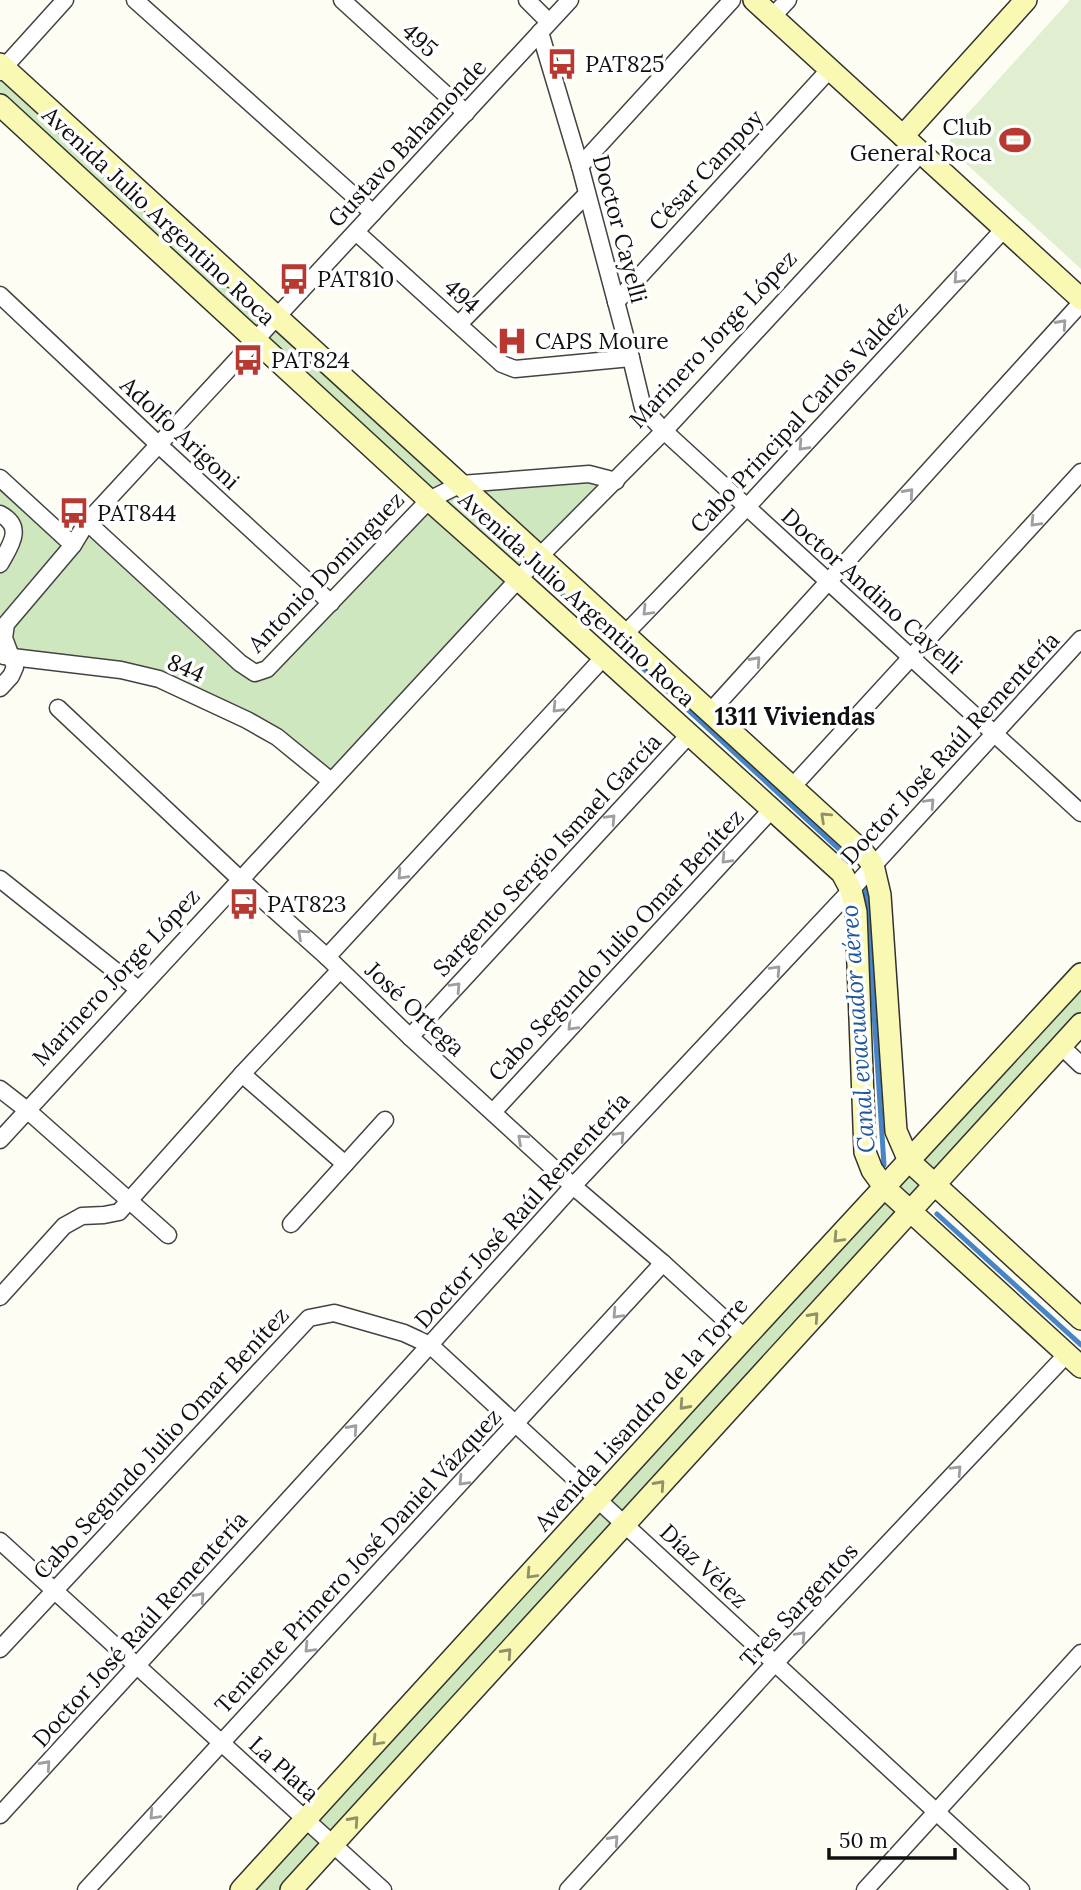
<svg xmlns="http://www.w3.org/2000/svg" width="1081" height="1890" viewBox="0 0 1081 1890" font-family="Lora,serif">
  <rect width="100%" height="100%" fill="#fefdf4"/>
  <!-- green -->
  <g fill="#cfe7be">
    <path d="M0,64L460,484L616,481L331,781L277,737L159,679L0,656V564L13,541L0,514V478L73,545L87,522L255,673L428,500L0,105Z"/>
    <path d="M1081,974V1024L291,1890H241Z"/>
  </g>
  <!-- pitch -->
  <path fill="#e1efd0" d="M1070,0H1081V269L949,148L951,132Z"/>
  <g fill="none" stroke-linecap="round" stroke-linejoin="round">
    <!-- stream -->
    <g stroke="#4785c5" stroke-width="5">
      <path d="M544,577L854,863"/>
      <path d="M866,890L884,1165"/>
      <path d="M937,1214L1081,1345"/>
    </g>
    <defs>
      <g id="street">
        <path d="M135,0L373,213"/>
        <path d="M342,0L466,113"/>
        <path d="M527,0L549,22"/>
        <path d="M772,17L788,0"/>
        <path d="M540,32L580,166L631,358L643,408L664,431L1081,813"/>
        <path d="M0,72L65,0"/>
        <path d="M580,166L732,0"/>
        <path d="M356,232L502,364L515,369L631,358"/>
        <path d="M0,295L160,446L331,603"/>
        <path d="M616,302L830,69"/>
        <path d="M459,324L587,194"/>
        <path d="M0,478L73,545"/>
        <path d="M0,514C25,527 10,546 0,564"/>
        <path d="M87,522L240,663L255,673L267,669L429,500L461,484L589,474L616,481"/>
        <path d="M625,634L747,507L1004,229"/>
        <path d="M4,656L121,670L159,679L247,720L277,737L331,781"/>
        <path d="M0,688L11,676L15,667L4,638L6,624L73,545L87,522L570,0"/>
        <path d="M58,708L242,881L327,957L410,1037L573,1186L663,1263L745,1338"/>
        <path d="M710,712L1081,303"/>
        <path d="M793,786L1081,472"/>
        <path d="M0,879L138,989"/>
        <path d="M327,957L603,658"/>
        <path d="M410,1037L689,735"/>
        <path d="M1061,1046L1081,1065"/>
        <path d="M242,1074L345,1164"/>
        <path d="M0,1089L27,1110L168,1235"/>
        <path d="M493,1112L772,809"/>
        <path d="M0,1140L539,557L664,431L921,153"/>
        <path d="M291,1224L385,1120"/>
        <path d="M0,1297L64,1226L82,1216L104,1215L119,1212L242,1074L340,970"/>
        <path d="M0,1541L383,1890"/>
        <path d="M0,1649L309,1318L334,1313L404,1333L430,1345L1021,1890"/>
        <path d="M0,1815L408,1369L573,1186L851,890L1081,639"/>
        <path d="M86,1890L663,1263"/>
        <path d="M568,1890L775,1663L1067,1354"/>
        <path d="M865,1890L1081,1653"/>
      </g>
      <g id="secondary">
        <path d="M754,0L1081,299"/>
        <path d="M0,64L862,851L873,865L880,895L896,1131L909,1161L1081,1319"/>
        <path d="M0,105L429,500L519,580L842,873L851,890L856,912L865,1152L872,1170L885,1188L1081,1367"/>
        <path d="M903,136L1026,0"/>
        <path d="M241,1890L745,1338L1081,974"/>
        <path d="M291,1890L1081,1024"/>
      </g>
    </defs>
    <!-- street casing -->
    <use href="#street" stroke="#434343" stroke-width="19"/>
    <!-- secondary casing -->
    <use href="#secondary" stroke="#323232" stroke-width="24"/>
    <!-- street -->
    <use href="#street" stroke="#fff" stroke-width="16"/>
    <!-- secondary -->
    <use href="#secondary" stroke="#faf9b3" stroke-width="21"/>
  </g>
  <!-- one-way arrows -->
  <defs><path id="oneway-chevron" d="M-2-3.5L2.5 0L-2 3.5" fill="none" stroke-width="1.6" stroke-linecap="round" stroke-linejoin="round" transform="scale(1.75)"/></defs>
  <g stroke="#9f9f9f">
    <use href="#oneway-chevron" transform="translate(958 279) rotate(133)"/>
    <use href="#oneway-chevron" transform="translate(1062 324) rotate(-48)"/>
    <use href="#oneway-chevron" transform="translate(803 446) rotate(133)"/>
    <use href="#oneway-chevron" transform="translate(909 493) rotate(-48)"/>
    <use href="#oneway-chevron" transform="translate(1035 522) rotate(133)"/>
    <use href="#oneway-chevron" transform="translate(647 611) rotate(134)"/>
    <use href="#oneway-chevron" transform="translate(756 661) rotate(-48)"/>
    <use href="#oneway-chevron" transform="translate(557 708) rotate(133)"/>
    <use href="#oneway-chevron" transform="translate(930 803) rotate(-47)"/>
    <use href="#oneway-chevron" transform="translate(611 819) rotate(-47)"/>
    <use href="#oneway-chevron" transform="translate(726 859) rotate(133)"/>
    <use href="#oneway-chevron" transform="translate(402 875) rotate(133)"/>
    <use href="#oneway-chevron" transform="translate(302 934) rotate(-138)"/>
    <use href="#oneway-chevron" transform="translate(776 970) rotate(-47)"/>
    <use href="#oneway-chevron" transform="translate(456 987) rotate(-47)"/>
    <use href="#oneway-chevron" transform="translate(572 1026) rotate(133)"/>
    <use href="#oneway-chevron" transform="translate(620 1136) rotate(-47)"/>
    <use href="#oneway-chevron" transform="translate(522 1139) rotate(-138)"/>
    <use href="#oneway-chevron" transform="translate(617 1314) rotate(133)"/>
    <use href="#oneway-chevron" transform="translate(353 1429) rotate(-48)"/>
    <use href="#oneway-chevron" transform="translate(957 1470) rotate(-47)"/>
    <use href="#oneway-chevron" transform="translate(463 1481) rotate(133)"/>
    <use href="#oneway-chevron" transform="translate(200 1597) rotate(-48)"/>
    <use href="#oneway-chevron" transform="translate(801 1636) rotate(-47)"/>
    <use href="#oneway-chevron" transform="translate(309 1648) rotate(133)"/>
    <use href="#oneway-chevron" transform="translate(46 1765) rotate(-48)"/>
    <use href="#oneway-chevron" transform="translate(154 1815) rotate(133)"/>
    <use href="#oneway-chevron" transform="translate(614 1840) rotate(-48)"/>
  </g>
  <g stroke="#91906a">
    <use href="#oneway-chevron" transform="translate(825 817) rotate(-137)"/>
    <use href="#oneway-chevron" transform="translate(838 1238) rotate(133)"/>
    <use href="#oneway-chevron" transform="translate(814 1317) rotate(-48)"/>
    <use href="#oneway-chevron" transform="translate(684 1405) rotate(132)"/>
    <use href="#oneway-chevron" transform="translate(660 1485) rotate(-48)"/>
    <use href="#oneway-chevron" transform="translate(531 1574) rotate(133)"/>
    <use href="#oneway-chevron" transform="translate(507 1653) rotate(-48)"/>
    <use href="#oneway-chevron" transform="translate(377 1741) rotate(133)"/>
    <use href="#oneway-chevron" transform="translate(354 1821) rotate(-48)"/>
  </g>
  <!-- icons -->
  <defs>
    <symbol id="bus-bare" viewBox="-9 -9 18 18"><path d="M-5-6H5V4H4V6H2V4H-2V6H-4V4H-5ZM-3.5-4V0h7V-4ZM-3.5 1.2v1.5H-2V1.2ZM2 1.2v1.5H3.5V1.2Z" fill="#b83930" stroke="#fff" stroke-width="2.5" paint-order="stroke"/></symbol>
    <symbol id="stadium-bare" viewBox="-9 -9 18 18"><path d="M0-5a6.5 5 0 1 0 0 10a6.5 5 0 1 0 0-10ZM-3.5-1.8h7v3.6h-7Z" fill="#b83930" stroke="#fff" stroke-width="2.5" paint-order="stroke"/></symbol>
    <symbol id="hospital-bare" viewBox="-9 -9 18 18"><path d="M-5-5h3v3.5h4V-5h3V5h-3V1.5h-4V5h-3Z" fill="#b83930" stroke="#fff" stroke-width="2.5" paint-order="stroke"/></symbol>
  </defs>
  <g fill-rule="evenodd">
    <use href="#bus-bare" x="540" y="42" width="44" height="44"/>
    <use href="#stadium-bare" x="993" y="118" width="44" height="44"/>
    <use href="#bus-bare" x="272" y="257" width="44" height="44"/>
    <use href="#hospital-bare" x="490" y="319" width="44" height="44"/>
    <use href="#bus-bare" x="226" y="338" width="44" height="44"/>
    <use href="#bus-bare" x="52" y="491" width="44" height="44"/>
    <use href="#bus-bare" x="222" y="882" width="44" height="44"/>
  </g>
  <g text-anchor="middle" stroke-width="7" stroke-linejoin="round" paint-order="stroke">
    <!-- street labels -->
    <g font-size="23" fill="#101010" stroke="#fff">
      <text transform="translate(420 40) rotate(42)" y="8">495</text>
      <text transform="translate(407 143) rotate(-47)" y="8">Gustavo Bahamonde</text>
      <text transform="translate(706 170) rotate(-47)" y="8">César Campoy</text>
      <text transform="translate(159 216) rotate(43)" y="8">Avenida Julio Argentino Roca</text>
      <text transform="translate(620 229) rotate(75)" y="8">Doctor Cayelli</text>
      <text transform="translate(462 296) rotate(42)" y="8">494</text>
      <text transform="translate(713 339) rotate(-47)" y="8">Marinero Jorge López</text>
      <text transform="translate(799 417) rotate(-47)" y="8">Cabo Principal Carlos Valdez</text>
      <text transform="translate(180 433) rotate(43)" y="8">Adolfo Arigoni</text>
      <text transform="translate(326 572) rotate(-46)" y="8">Antonio Dominguez</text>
      <text transform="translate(872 591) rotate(42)" y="8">Doctor Andino Cayelli</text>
      <text transform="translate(577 599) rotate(42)" y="8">Avenida Julio Argentino Roca</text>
      <text transform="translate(186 668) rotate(23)" y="8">844</text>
      <text transform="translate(950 748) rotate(-47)" y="8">Doctor José Raúl Rementería</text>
      <text transform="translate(547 855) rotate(-47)" y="8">Sargento Sergio Ismael García</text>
      <text transform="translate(616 945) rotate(-47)" y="8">Cabo Segundo Julio Omar Benítez</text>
      <text transform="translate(116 977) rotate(-47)" y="8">Marinero Jorge López</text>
      <text transform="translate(415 1009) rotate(43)" y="8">José Ortega</text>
      <text transform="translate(522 1210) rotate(-48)" y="8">Doctor José Raúl Rementería</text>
      <text transform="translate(641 1414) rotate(-48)" y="8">Avenida Lisandro de la Torre</text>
      <text transform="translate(161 1443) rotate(-47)" y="8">Cabo Segundo Julio Omar Benítez</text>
      <text transform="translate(358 1561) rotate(-47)" y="8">Teniente Primero José Daniel Vázquez</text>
      <text transform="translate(704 1566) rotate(43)" y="8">Díaz Vélez</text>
      <text transform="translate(799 1605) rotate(-47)" y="8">Tres Sargentos</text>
      <text transform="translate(140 1629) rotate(-48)" y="8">Doctor José Raúl Rementería</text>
      <text transform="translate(284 1769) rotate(42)" y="8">La Plata</text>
    </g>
    <!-- poi labels -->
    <g font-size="23" fill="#101010" stroke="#fff" text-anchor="start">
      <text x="585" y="72">PAT825</text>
      <text x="992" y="135" text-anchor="end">Club<tspan x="992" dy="26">General Roca</tspan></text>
      <text x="317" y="287">PAT810</text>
      <text x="535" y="349">CAPS Moure</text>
      <text x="271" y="368">PAT824</text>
      <text x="97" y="521">PAT844</text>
      <text x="267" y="912">PAT823</text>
    </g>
    <!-- neighbourhood labels -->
    <g font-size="24" font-weight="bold" fill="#101010" stroke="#fff">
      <text x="795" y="725">1311 Viviendas</text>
    </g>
    <!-- water labels -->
    <g font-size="24" font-style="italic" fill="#20589b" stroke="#fff">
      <text transform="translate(858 1029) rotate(-94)" y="8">Canal evacuador aéreo</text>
    </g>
  </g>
  <!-- scale -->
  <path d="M829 1848v10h126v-10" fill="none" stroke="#101010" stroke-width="3.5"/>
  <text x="839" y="1848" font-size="21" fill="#101010" stroke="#ffffff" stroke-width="5" paint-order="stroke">50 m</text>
</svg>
